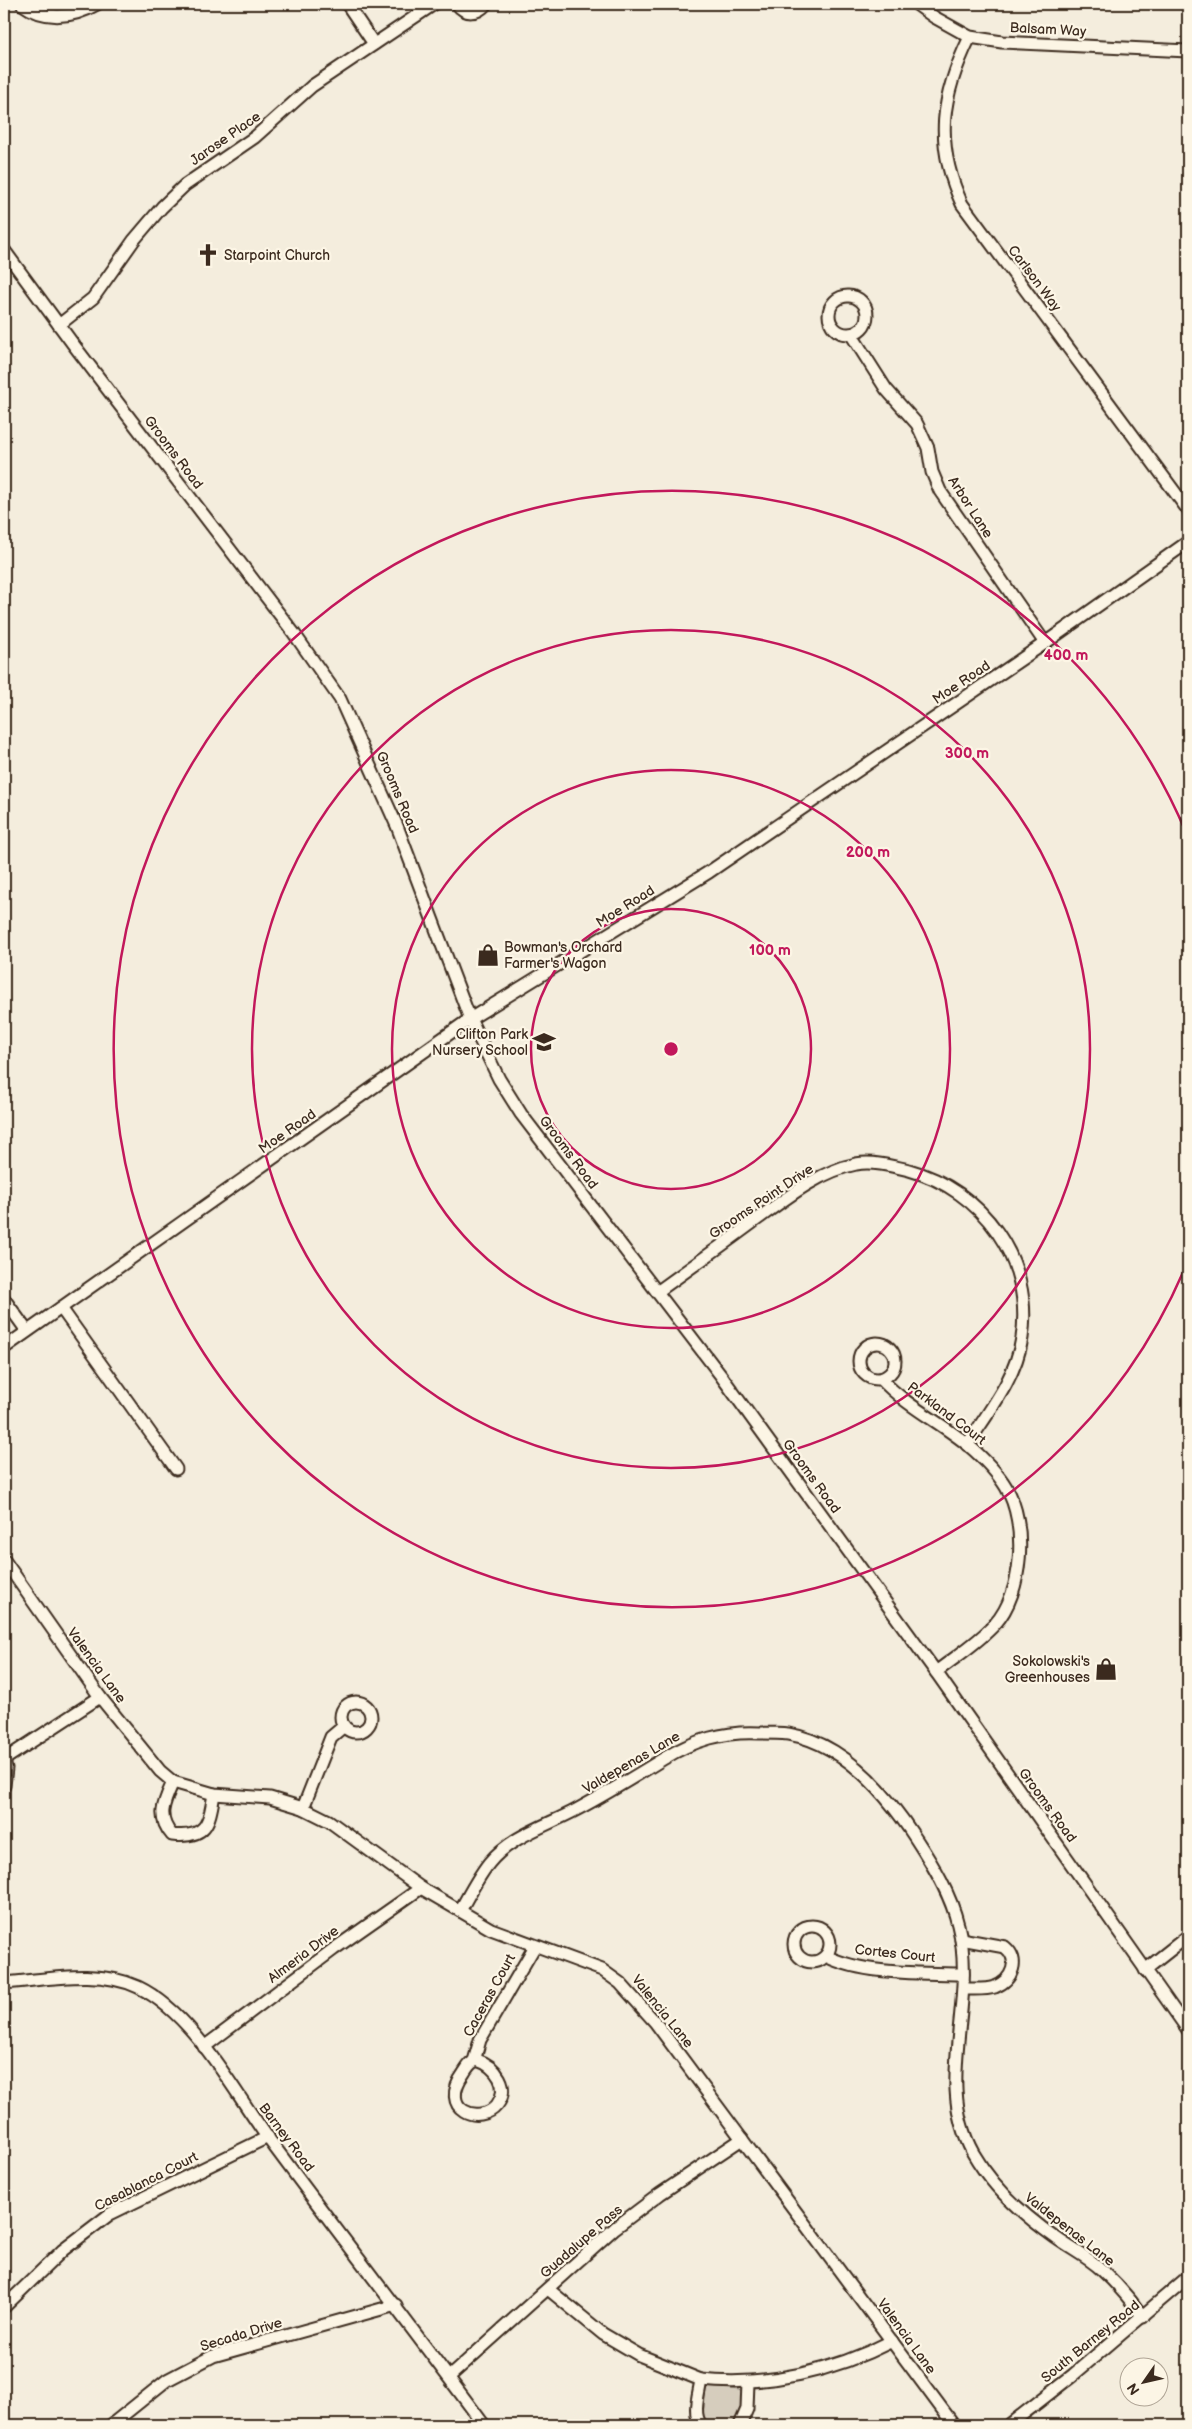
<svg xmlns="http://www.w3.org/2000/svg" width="1192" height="2429" viewBox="0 0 1192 2429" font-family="'Balsamiq Sans',sans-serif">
  <rect width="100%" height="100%" fill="#f4eddd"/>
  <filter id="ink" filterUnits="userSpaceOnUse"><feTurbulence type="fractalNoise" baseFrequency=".02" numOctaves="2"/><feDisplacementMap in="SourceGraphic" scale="10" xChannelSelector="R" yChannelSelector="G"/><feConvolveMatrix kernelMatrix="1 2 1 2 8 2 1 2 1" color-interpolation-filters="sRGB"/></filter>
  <g filter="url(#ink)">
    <!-- green -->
    <path fill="#d6cdbd" stroke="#887c6e" d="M710,2386L739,2390L743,2394L740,2415L734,2425H709L703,2415L706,2390Z"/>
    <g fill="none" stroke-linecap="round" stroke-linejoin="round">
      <defs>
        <g id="minor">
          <path d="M22,4C45,21 73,18 97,4"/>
          <path d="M347,4L374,44"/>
          <path d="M457,4C465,15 478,14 486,4"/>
          <path d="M916,4L934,17L970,37L1002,42L1188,51"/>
          <path d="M970,37C941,96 934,143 962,204L1188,510"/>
          <path d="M4,250L73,344L293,632L340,699L397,826L470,1019L499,1079L521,1114L722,1377L936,1672L1188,2030"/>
          <circle cx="848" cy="315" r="19"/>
          <path d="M59,325L93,298L134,240L162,207L185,185L255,137L312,86L434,4"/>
          <path d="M851,334L886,389L917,424L928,448L932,472L940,491L1045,643"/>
          <path d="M657,1292C689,1269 721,1246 752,1223C784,1200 817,1172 856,1164C873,1161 892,1166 909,1170C982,1190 1034,1260 1022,1338C1016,1378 989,1411 967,1445"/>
          <path d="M4,1299L27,1331"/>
          <path d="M61,1308L176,1469"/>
          <circle cx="877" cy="1361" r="18"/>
          <path d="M4,1348L470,1019L709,872L1045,643L1188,542"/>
          <path d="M881,1379C906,1406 940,1422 968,1445C982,1457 997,1472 1006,1487C1028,1524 1023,1593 995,1624C978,1643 955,1657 936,1672"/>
          <path d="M4,1560L100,1697L160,1771L173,1782C164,1802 156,1817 172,1835C207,1839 209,1823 214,1794"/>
          <circle cx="356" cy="1717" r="15"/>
          <path d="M5,1759L100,1697"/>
          <path d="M4,1760L6,1768L4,1786"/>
          <path d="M173,1782L214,1794L270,1798L303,1808L329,1821L421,1888L491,1929L602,1970L620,1983L655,2022L954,2425"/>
          <path d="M303,1808L331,1737L344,1726"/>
          <path d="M460,1911C468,1896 478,1877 489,1863C511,1836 546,1826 576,1810C606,1794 634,1777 663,1759C694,1740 724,1731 760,1733C769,1733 779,1733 788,1734C844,1743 887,1794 916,1839C933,1865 951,1895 958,1925C978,2001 933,2081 973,2153C993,2188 1023,2215 1056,2238C1071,2249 1088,2257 1102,2270C1117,2284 1131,2300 1143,2317"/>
          <circle cx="812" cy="1944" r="18"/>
          <path d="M961,1939L1005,1947C1021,1960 1012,1980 995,1987C986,1990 974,1989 964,1989"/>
          <path d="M826,1956C863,1975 922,1973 963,1974"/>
          <path d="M1145,1970L1188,1936"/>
          <path d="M4,1983C46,1980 98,1968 138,1987C194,2014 232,2089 268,2138C339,2234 413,2329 484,2425"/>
          <path d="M204,2047L334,1949L421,1888"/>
          <path d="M477,2060C496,2066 511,2087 497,2105C480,2126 437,2110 464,2073C468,2067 470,2062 477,2060Z"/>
          <path d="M474,2061L480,2040L535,1946"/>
          <path d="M548,2289L603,2334L639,2355L701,2380C699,2394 692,2413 701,2425"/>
          <path d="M4,2307L63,2250L110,2214L268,2137"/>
          <path d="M449,2377L615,2228L660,2194L742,2139"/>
          <path d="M701,2380C767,2387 834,2371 892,2341"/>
          <path d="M111,2425L167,2380L213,2356L396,2305"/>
          <path d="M740,2425L747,2409L748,2382"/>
          <path d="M1009,2425L1073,2375L1188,2277"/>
        </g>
      </defs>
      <!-- minor casing -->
      <use href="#minor" stroke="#3b2a1e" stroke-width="15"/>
      <!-- minor -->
      <use href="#minor" stroke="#fcf5e5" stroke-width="11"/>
    </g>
  </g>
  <!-- distance rings -->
  <g fill="none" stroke="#c2185b" stroke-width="2.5">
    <circle cx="671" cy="1049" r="140"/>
    <circle cx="671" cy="1049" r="279"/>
    <circle cx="671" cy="1049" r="419"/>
    <path d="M1187 1263A558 558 0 1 1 1187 835"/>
  </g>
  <!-- icons -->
  <defs>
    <symbol id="church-bare" viewBox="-9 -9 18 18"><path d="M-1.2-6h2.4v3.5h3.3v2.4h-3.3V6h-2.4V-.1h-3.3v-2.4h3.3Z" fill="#3b2a1e" stroke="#fcf5e5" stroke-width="2.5" paint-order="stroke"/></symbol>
    <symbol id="shop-bare" viewBox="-9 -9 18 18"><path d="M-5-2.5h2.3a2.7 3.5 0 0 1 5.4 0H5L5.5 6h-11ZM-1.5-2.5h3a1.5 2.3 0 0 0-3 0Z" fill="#3b2a1e" stroke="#fcf5e5" stroke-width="2.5" paint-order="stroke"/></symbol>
    <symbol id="school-bare" viewBox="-9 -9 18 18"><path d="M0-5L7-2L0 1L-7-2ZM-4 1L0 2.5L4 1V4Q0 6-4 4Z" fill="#3b2a1e" stroke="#fcf5e5" stroke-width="2.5" paint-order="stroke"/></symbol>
  </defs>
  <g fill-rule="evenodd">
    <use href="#church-bare" x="192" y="239" width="32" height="32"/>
    <use href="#shop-bare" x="472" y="939" width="32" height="32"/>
    <use href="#school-bare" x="528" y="1026" width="32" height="32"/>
    <use href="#shop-bare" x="1090" y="1653" width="32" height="32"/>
  </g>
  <g text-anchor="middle" stroke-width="4.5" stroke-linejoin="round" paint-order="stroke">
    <!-- street labels -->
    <g font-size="14" fill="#3b2a1e" stroke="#fcf5e5">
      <text transform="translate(1048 29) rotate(3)" y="5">Balsam Way</text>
      <text transform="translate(225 138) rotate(-35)" y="5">Jarose Place</text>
      <text transform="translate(1035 278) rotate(53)" y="5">Carlson Way</text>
      <text transform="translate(174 452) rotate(53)" y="5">Grooms Road</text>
      <text transform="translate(971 507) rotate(57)" y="5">Arbor Lane</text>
      <text transform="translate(961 682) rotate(-34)" y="5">Moe Road</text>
      <text transform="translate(398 792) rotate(67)" y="5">Grooms Road</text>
      <text transform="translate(625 906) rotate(-32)" y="5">Moe Road</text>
      <text transform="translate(287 1131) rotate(-35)" y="5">Moe Road</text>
      <text transform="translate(569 1152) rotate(53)" y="5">Grooms Road</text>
      <text transform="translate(761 1201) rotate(-34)" y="5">Grooms Point Drive</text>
      <text transform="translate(947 1413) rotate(37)" y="5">Parkland Court</text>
      <text transform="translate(812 1476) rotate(54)" y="5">Grooms Road</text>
      <text transform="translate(97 1665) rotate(54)" y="5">Valencia Lane</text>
      <text transform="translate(631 1762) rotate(-30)" y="5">Valdepenas Lane</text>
      <text transform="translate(1048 1805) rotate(54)" y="5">Grooms Road</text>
      <text transform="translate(895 1953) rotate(6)" y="5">Cortes Court</text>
      <text transform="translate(303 1954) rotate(-37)" y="5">Almeria Drive</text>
      <text transform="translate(489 1995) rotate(-61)" y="5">Caceras Court</text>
      <text transform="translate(663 2011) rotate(51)" y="5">Valencia Lane</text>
      <text transform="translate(287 2137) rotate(53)" y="5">Barney Road</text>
      <text transform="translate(146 2181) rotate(-27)" y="5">Casablanca Court</text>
      <text transform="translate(1070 2229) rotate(38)" y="5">Valdepenas Lane</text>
      <text transform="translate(581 2241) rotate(-41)" y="5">Guadalupe Pass</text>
      <text transform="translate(241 2334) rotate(-17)" y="5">Secada Drive</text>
      <text transform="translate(907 2336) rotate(54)" y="5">Valencia Lane</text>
      <text transform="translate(1090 2341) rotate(-39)" y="5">South Barney Road</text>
    </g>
    <!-- poi labels -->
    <g font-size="14" fill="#3b2a1e" stroke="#fcf5e5" text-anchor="start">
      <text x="224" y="260">Starpoint Church</text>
      <text x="504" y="952">Bowman's Orchard<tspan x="504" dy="16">Farmer's Wagon</tspan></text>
      <text x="528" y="1039" text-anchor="end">Clifton Park<tspan x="528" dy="16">Nursery School</tspan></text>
      <text x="1090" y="1666" text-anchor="end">Sokolowski's<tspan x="1090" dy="16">Greenhouses</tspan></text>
    </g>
  </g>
  <circle cx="671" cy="1049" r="8" fill="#c2185b" stroke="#fcf5e5" stroke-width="2.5"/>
  <g font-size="15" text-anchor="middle" font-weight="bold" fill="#c2185b" stroke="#fcf5e5" stroke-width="4.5" stroke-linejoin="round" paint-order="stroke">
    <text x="1066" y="660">400 m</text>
    <text x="967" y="758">300 m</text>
    <text x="868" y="857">200 m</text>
    <text x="770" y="955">100 m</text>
  </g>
  <!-- margin -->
  <rect width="1192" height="2429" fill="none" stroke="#fcf5e5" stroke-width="20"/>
  <rect x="10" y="10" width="1172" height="2409" fill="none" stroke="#3b2a1e" stroke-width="2" filter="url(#ink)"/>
  <!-- north arrow -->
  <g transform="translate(1144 2382) rotate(236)"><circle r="24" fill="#fcf5e5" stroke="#afa495"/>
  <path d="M0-4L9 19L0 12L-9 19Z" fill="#3b2a1e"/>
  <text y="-8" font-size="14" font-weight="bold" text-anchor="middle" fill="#3b2a1e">N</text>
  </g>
</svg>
